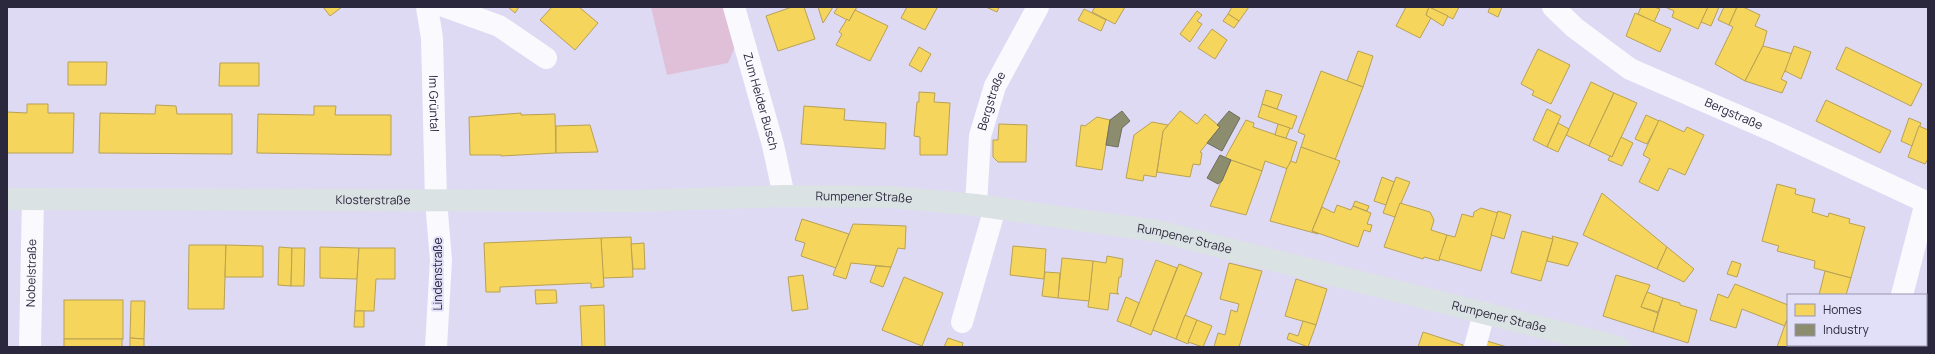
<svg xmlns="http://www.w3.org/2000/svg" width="1935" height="354" viewBox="0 0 1935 354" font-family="Manrope,sans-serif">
  <rect width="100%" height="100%" fill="#dedaf4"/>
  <!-- green -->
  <path fill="#e0c0d8" d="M651,7H727C735,32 741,38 728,63L667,75Z"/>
  <!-- homes -->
  <g fill="#f6d55c" stroke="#b9a153">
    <path d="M323,7H342L330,16Z"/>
    <path d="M508,7H519L515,13Z"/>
    <path d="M552,7H579L598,23L575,50L540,20Z"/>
    <path d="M792,7H804L815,39L778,51L766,16Z"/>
    <path d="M818,7H833L823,23Z"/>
    <path d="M838,7H857L849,21L834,13Z"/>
    <path d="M907,7H935L937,8L925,30L901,18Z"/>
    <path d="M986,7H999L997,12Z"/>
    <path d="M1095,7H1125L1115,24L1092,12Z"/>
    <path d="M1232,7H1249L1239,21L1228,14Z"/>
    <path d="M1406,7H1429L1426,15L1431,18L1420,38L1396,26Z"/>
    <path d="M1429,7H1459L1453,19Z"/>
    <path d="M1429,7L1448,16L1443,26L1426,15Z"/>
    <path d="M1490,7H1502L1498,17L1488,12Z"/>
    <path d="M1641,7H1654L1660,9L1654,22L1638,14Z"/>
    <path d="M1665,7H1708L1698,29L1672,17L1674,11Z"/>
    <path d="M1708,7H1719L1711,26L1701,22Z"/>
    <path d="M1724,7H1737L1729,25L1718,20Z"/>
    <path d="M1737,7H1743L1760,15L1755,26L1767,31L1763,46L1745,81L1715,64L1733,27L1729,25Z"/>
    <path d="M1084,9L1106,20L1101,31L1078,20Z"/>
    <path d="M855,10L888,26L870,61L836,45L842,34L839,32L847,19L849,21Z"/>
    <path d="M1197,11L1202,15L1197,21L1202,24L1190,42L1180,34Z"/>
    <path d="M1635,13L1671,29L1660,52L1626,36Z"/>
    <path d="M1228,14L1239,21L1234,28L1223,21Z"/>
    <path d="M1212,29L1227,40L1215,59L1198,48Z"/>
    <path d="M1763,46L1793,54L1781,79L1787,82L1782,93L1745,81Z"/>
    <path d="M1794,46L1811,52L1801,79L1785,71Z"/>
    <path d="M919,47L931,54L921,72L909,65Z"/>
    <path d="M1846,47L1922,84L1911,106L1836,69Z"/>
    <path d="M1538,49L1570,65L1551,104L1532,95L1534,91L1521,84Z"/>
    <path d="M1358,51L1373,56L1363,87L1347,81Z"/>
    <path d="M68,62H107L106,85H68Z"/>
    <path d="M220,63H259V86H219Z"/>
    <path d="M1321,71L1363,87L1335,160L1301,147L1305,135L1298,132Z"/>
    <path d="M1591,82L1614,93L1589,146L1566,135Z"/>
    <path d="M1266,90L1282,95L1277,109L1262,104Z"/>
    <path d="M919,92L935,93L934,102L950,103L947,155H920V137L914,136L917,102H919Z"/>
    <path d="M1614,93L1637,103L1612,157L1589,146Z"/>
    <path d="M1826,100L1891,131L1880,153L1816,121Z"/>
    <path d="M27,104H48V113H74L73,153H7V112L27,113Z"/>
    <path d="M1262,104L1297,116L1292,129L1258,117Z"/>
    <path d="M156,105L176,106L177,114H232V154L99,153L100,113L155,114Z"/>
    <path d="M314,106H336L335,115H391V155L257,153L258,114L314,115Z"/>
    <path d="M804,106L845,109L844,120L886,123L885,149L801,144Z"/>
    <path d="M1547,109L1561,116L1547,147L1533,140Z"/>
    <path d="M1180,111L1197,124L1205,114L1220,127L1200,152L1202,153L1200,165L1193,164L1190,177L1157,172L1163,131Z"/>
    <path d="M521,113V115L555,114L556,153L501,156V155H470L469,117Z"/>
    <path d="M1646,115L1659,121L1647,144L1635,139Z"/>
    <path d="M1097,117L1110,120L1102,170L1076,166L1081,125L1085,126Z"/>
    <path d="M1909,118L1921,123L1912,146L1901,141Z"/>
    <path d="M1246,120L1254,123L1253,127L1297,142L1288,169L1265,161L1262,171L1225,158Z"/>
    <path d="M1659,120L1684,132L1687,127L1704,135L1685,175L1669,168L1658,191L1639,182L1650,159L1643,155Z"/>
    <path d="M1152,122L1168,125L1163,131L1156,177L1144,175L1143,181L1126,178L1134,135Z"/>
    <path d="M1558,123L1569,129L1558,152L1547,147Z"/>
    <path d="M999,124L1027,125L1026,162H998L993,157V140H998Z"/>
    <path d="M1278,124L1290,128L1286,138L1275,135Z"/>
    <path d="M590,125L598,152L556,153V126Z"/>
    <path d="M1919,126L1928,130V159L1925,164L1908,157Z"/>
    <path d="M1621,137L1633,143L1622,166L1608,160L1610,156L1612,157Z"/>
    <path d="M1301,147L1340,161L1312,231L1318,234L1270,221L1287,168L1291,161L1296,163Z"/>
    <path d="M1231,160L1262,171L1246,215L1210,206Z"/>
    <path d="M1382,177L1394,182L1386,205L1374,201Z"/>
    <path d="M1396,177L1410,182L1395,217L1383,213Z"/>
    <path d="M1777,184L1796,189L1795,194L1815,199L1812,212L1828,217L1829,213L1850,219L1849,223L1865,227L1851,278L1814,268L1815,261L1777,251L1779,246L1762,241Z"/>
    <path d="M1602,193L1667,247L1657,269L1583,235Z"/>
    <path d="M1355,201L1369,206L1367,211L1353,206Z"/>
    <path d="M1400,203L1430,212L1434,220L1431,230L1447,235L1439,261L1424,257L1423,259L1384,247Z"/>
    <path d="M1337,205L1351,210L1353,206L1371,213L1367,224L1372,225L1370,232L1364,230L1358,247L1312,231L1322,207L1334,213Z"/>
    <path d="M1481,208L1498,213L1481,271L1439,259L1447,235L1455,237L1462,214L1473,217L1474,212Z"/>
    <path d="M1498,211L1511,215L1504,239L1491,235Z"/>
    <path d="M802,219L849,234L836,268L801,256L805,243L795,240Z"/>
    <path d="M853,224L906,226L905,249L898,248L891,267L851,263L846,279L833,275Z"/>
    <path d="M1522,231L1553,239L1541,281L1511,273Z"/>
    <path d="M1552,236L1578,243L1568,266L1547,261L1553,239Z"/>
    <path d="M631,237L633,277L603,278L601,238Z"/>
    <path d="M601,238L604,287L591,288V283L500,287V292H486L484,243Z"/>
    <path d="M644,243L645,269H633L631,244Z"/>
    <path d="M189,245H226L224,309H188Z"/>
    <path d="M226,245L263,246V277H225Z"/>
    <path d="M1013,246L1046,249L1044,279L1010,275Z"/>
    <path d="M279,247L292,248L291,286L278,285Z"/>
    <path d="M320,247L359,248L357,279L320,278Z"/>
    <path d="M1667,247L1694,269L1684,282L1657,269Z"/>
    <path d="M292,248H305L304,286H291Z"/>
    <path d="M359,248H395V279H376L374,311H355Z"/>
    <path d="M1107,256L1123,259L1121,277H1119L1117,293L1119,294L1110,293L1108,310L1088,307L1093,261L1106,263Z"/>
    <path d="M1062,258L1093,261L1089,301L1058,298Z"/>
    <path d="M1156,260L1177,268L1151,335L1130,326Z"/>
    <path d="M1732,261L1741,264L1737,277L1727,274Z"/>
    <path d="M1229,263L1262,271L1239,347H1214L1218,333L1225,335L1231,310L1237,312L1239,304L1220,299Z"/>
    <path d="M1179,264L1202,273L1176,339L1153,330Z"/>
    <path d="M876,266L891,267L883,287L870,282Z"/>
    <path d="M1825,271L1851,278L1846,295H1819Z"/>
    <path d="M1045,272L1060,273L1058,298L1042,296Z"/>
    <path d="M803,275L808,309L792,311L788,277Z"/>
    <path d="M1616,275L1650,285L1641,307L1658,313L1653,332L1603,316Z"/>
    <path d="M904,277L943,293L922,346L882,330Z"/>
    <path d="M1296,279L1327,289L1316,325L1285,316Z"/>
    <path d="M1735,284L1788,305V317L1785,326L1742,309L1736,328L1710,320L1718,294L1728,298Z"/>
    <path d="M535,290H556L557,303L536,304Z"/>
    <path d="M1647,292L1663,298L1658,312L1641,307Z"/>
    <path d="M1928,294V347H1913V345H1926V301Z"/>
    <path d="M1126,297L1139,303L1130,326L1117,321Z"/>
    <path d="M1663,298L1680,303V305L1697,310L1688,343L1653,332Z"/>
    <rect x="64" y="300" width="59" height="39"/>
    <path d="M131,301H145L144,339L130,338Z"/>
    <path d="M604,305L605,347H582L580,306Z"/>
    <path d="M355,311H364V327H354Z"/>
    <path d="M1185,315L1197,320L1188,344L1176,339Z"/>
    <path d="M1197,320L1212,326L1203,347L1188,342Z"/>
    <path d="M1303,321L1316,325L1308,347L1287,339L1289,333L1298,336Z"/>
    <path d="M1786,322L1788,323V345H1833V347H1777Z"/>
    <path d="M1423,332L1463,345L1462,347H1418Z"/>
    <path d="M130,338L144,339V347H130Z"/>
    <path d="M948,338L963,343L962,347H944Z"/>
    <rect x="64" y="339" width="58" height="8"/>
    <path d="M1487,341L1507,347H1485Z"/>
  </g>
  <!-- industry -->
  <g fill="#8c8c6e" stroke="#6f6e5f">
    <path d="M1122,111L1130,121L1122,128L1118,147L1106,145L1110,120Z"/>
    <path d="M1229,111L1240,118L1222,151L1207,143L1220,127L1217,125Z"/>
    <path d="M1220,155L1231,160L1222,181L1218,184L1207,178Z"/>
  </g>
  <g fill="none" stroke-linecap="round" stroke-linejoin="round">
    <!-- minor -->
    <g stroke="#faf9fd" stroke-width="22">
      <path id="s1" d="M427,7L432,38L436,201L441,260L436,347"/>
      <path d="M446,7L499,26L546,58"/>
      <path id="s2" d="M734,7L773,145L784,196"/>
      <path id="s3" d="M1553,7L1575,28L1630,69L1780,134L1928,203"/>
      <path id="s4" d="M976,205L980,136L995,86L1038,7"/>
      <path d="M1902,295L1926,202"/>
      <path d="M962,322L995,208"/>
      <path id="s5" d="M30,347L33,199"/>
      <path d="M1475,347L1484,313"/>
      <path d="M1888,347L1889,345"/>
    </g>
    <!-- major -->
    <path stroke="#dbe2e3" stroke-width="22" id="s6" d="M7,199L632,201L784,196L891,197L976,205L1157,231L1619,347"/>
  </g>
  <g text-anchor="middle" stroke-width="4" stroke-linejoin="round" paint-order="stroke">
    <!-- street labels -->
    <g font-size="12" fill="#2b273d" stroke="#e2dff8">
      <text dy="4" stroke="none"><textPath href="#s2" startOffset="98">Zum Heider Busch</textPath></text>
      <text dy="4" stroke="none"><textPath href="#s4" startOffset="106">Bergstraße</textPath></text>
      <text dy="4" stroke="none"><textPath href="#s1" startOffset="97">Im Grüntal</textPath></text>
      <text dy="4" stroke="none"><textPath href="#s3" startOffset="212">Bergstraße</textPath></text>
      <text dy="4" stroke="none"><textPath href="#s6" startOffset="857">Rumpener Straße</textPath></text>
      <text dy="4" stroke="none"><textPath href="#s6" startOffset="366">Klosterstraße</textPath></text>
      <text dy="4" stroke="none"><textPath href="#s6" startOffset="1181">Rumpener Straße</textPath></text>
      <text dy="4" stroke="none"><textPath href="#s5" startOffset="74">Nobelstraße</textPath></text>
      <text transform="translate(438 274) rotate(-90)" y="4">Lindenstraße</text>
      <text dy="4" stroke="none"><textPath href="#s6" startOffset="1505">Rumpener Straße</textPath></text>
    </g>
  </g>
  <!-- border -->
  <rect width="1935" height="354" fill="none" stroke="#2b273d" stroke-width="16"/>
  <!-- legend -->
  <rect x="1787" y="294" width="140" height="52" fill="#e2dff8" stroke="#9995ad"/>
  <rect x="1795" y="304" width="20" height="12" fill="#f6d55c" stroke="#9995ad"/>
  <text x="1823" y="314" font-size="12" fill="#2b273d">Homes</text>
  <rect x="1795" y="324" width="20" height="12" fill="#8c8c6e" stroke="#9995ad"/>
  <text x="1823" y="334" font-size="12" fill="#2b273d">Industry</text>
</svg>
